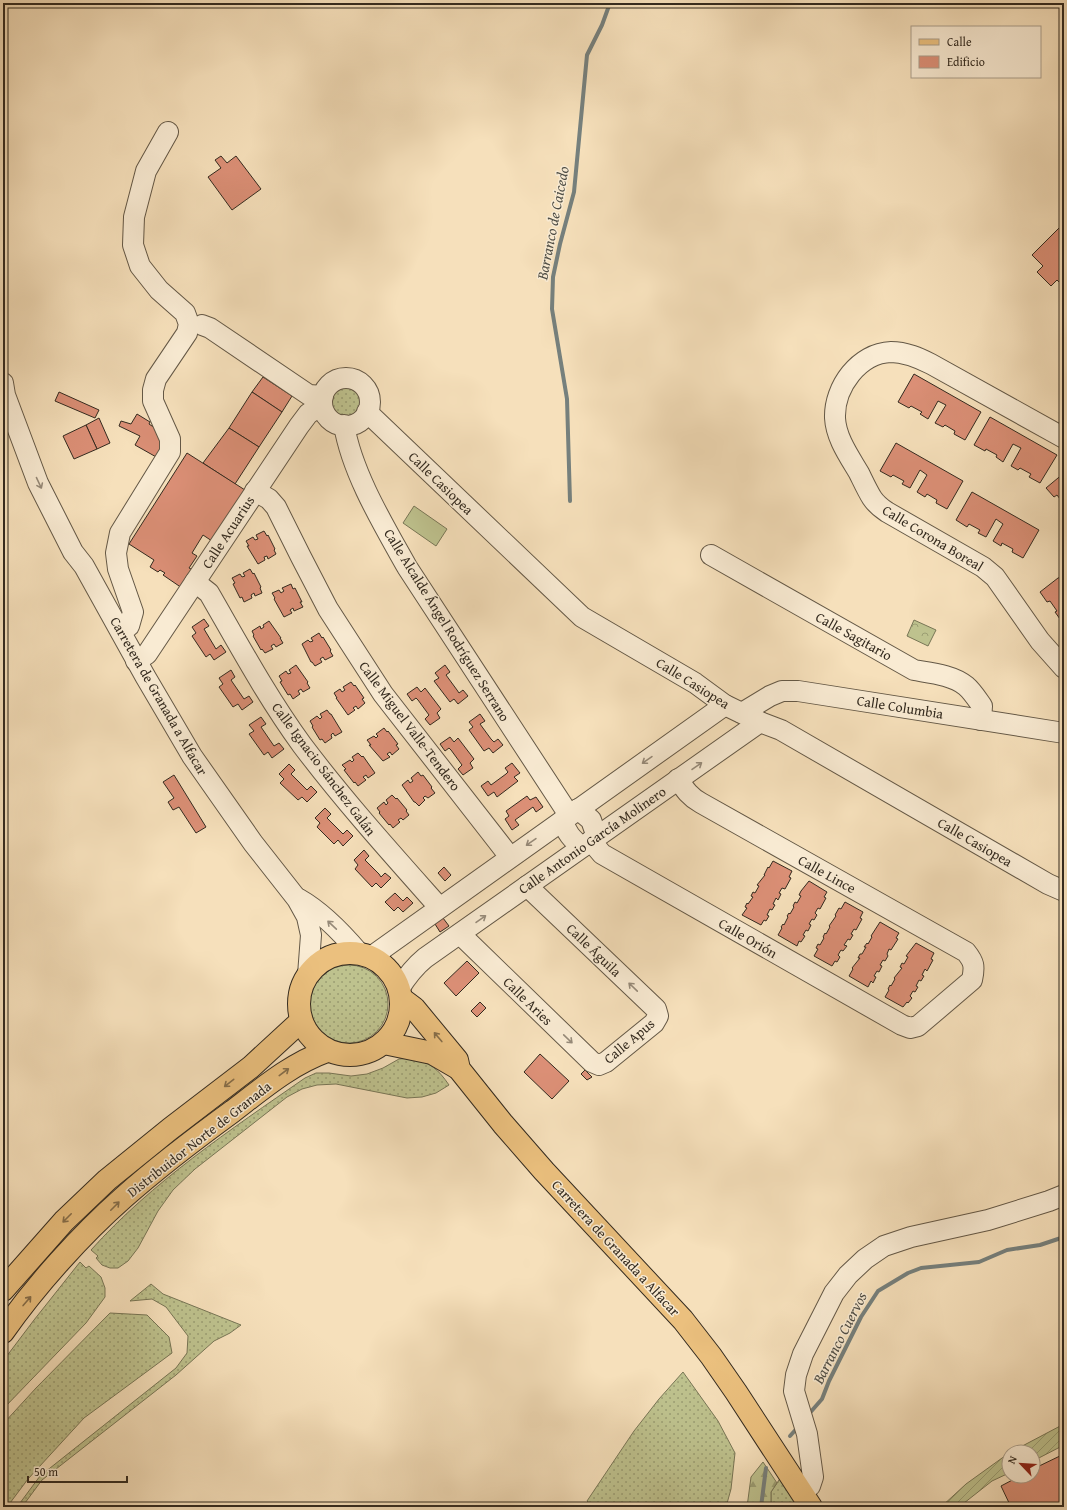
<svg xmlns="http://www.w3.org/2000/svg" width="1067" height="1510" viewBox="0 0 1067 1510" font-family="'Gentium Book Plus',serif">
  <defs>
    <pattern id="grass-dots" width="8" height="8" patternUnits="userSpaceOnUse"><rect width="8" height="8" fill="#bec28e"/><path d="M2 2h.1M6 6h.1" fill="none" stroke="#9b9e73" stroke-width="1.8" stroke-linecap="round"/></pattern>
    <pattern id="forest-firs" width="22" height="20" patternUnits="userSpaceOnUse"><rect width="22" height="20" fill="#bec28e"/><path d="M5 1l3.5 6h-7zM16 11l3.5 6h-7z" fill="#9b9e73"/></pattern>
    <pattern id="park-crowns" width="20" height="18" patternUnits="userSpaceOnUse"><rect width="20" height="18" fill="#bec28e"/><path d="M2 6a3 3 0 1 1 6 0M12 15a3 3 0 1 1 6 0" fill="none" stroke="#9b9e73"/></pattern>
    <pattern id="garden-furrows" width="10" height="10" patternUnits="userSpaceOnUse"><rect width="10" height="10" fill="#bec28e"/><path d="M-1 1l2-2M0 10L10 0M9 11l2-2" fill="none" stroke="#9b9e73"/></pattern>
  </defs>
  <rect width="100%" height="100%" fill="#f6e0bb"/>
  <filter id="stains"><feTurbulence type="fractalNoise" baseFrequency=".005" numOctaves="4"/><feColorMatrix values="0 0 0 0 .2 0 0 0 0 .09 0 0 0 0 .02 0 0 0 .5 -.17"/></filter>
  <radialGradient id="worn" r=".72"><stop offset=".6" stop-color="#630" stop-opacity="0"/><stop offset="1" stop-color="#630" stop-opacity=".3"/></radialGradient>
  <!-- grass -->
  <g fill="url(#grass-dots)" stroke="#787656">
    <circle cx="346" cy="401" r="16"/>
    <circle cx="349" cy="1004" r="39"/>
    <path d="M411,1058C431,1063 438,1069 449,1085L436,1093L422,1097L407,1098L336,1084L317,1085L302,1089L287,1097L195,1169L173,1190L158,1211L138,1248L128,1261L118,1268H110L102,1265L96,1258L98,1256L91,1250C152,1182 230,1130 305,1078L316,1073H329L351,1076L367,1074L383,1068L399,1059Z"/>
    <path d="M80,1262L86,1268L89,1266L101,1277L105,1288V1297L86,1323L3,1409V1361L34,1320Z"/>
    <path d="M151,1284L163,1294L241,1325L230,1333L214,1341L176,1375L42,1480L22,1507H17L40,1476L176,1368L187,1353L188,1336L166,1307L152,1299L130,1301Z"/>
    <path d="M110,1313L147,1315L169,1337L172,1353L84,1418L28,1479L7,1507H3V1424L36,1388Z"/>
    <path d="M683,1372L718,1421L735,1453L731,1489L726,1507H594L587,1501L634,1431L659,1399Z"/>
    <path d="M781,1477L797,1507H771V1492Z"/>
  </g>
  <!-- forest -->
  <path fill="url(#forest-firs)" stroke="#787656" d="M763,1462L777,1483L771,1492V1507H747L751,1477Z"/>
  <!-- park -->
  <path fill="url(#park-crowns)" stroke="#787656" d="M914,620L936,630L928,646L907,636Z"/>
  <!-- garden -->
  <g fill="url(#garden-furrows)" stroke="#787656">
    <path d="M1064,1424V1445L1033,1461V1452H1011Z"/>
    <path d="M1009,1453V1473L992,1481L959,1507H941L966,1484Z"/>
  </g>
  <!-- pitch -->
  <path fill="#bec28e" stroke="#787656" d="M414,506L447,529L436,546L403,523Z"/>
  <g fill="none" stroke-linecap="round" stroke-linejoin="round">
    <!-- stream -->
    <g stroke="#76807d" stroke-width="4">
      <path d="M570,501L567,399L552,309L553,277L560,244L574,192L587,55L602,25L610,3"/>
      <path d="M808,1415L822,1399L829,1381L861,1317L878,1291L908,1273L921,1268L979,1262L1007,1250L1040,1245L1064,1237"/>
      <path d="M790,1436L799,1426"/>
      <path d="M761,1507L766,1468"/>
    </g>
  </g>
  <!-- building -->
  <g fill="#db8f76" stroke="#332a1f">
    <path d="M221,156L227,163L236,156L261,189L232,210L208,177L221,168L215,160Z"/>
    <path d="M1063,224L1064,225V287L1057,280L1051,286L1037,272L1043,266L1032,255Z"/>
    <path d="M914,374L981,412L965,440L954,434L955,431L945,425L943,427L935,423L946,405L938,401L928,419L920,414L922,412L911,406L909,408L898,402Z"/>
    <path d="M263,377L292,396L282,412L252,392Z"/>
    <path d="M59,392L99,410L95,418L55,401Z"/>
    <path d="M252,392L282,412L259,447L229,428Z"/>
    <path d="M137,414L150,422L149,424L158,430L164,446L158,458L135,445L140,436L119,426L121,421L131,424Z"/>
    <path d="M990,417L1057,455L1040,483L1029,477L1031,474L1020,468L1018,470L1011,466L1021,448L1013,444L1003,462L996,457L997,455L986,449L985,451L974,445Z"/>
    <path d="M99,418L110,443L97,449L86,425Z"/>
    <path d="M86,425L97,449L74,459L63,436Z"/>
    <path d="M229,428L259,447L235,484L203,463Z"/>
    <path d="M896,443L963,481L947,509L936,503L937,500L927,494L925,497L917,492L927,475L920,470L910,488L902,484L904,481L893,475L891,477L880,471Z"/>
    <path d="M187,453L245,490L212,541L203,535L192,553L197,556L189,568L193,570L182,588L163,575L165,573L160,570L158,572L150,567L154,560L129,544Z"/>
    <path d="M1064,473V504L1057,495L1054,497L1046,488Z"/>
    <path d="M972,492L1039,530L1023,558L1012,552L1013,549L1002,543L1001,546L993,541L1003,524L996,519L986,537L978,533L980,530L969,524L967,527L956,520Z"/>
    <path d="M264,531L267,536L268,535L275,549L274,550L276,554L268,559L267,556L264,557L265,560L258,564L247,546H249L246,541L253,537L255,540L258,539L256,535Z"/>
    <path d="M250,569L253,574L254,573L261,587L260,588L262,593L255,596L254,593L251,595L252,598L244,602L242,597L240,598L233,584L235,583L232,578L240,574L242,577L245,576L243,573Z"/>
    <path d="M1064,576V617L1060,619L1055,612L1057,611L1050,601L1047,602L1040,592L1058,578Z"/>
    <path d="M291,584L293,589L295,588L302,602H300L303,607L294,611L293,608L290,610L292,613L284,617L274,599L275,598L272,593L279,590L281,593L284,591L282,588Z"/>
    <path d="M204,619L209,626L204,629L216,649L221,645L226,652L214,660L210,654L206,657L192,636L196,633L192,627Z"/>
    <path d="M269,621L281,638H280L283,643L276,647L274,644L271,646L273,649L265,653L262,649L261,650L253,636L254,635L252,631L260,626L261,629L264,627L263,625Z"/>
    <path d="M319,633L322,638L323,637L331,650L330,651L333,656L325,660L323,657L320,659L322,662L315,666L312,662H311L302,644L308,640L310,642L313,641L311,638Z"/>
    <path d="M296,665L308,682L307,683L310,688L303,692L301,689L298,691L300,694L293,699L290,694L288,695L280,682L282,681L279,676L286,671L288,674L291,673L289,670Z"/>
    <path d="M445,665L450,672L446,675L457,690L459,693L463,690L468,696L458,704L454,699L450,702L434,681L439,678L435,673Z"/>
    <path d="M231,670L235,677L231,680L233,683L244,699L249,696L253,702L242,710L238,704L233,707L219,687L223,684L219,678Z"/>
    <path d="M351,682L354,686L355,685L364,698L362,699L365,703L358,709L356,706L353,708L355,710L348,715L336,698H337L334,693L340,689L342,692L345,690L343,687Z"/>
    <path d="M417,687L421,692L425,688L441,709L437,713L440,718L430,725L425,719L429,715L418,700L416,698L412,701L407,694Z"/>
    <path d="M327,710L330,714H331L342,732L335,736L333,733L331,735L332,738L325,743L322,739L320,740L312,727L313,726L310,721L317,716L320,719L322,717L320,714Z"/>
    <path d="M480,714L485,721L480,724L491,739L494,742L498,739L503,745L493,753L489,748L484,751L469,730L473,727L469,722Z"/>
    <path d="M261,717L266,724L261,727L274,746L279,743L284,749L272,758L268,752L264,755L249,734L254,731L249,725Z"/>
    <path d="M384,728L387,732L388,731L398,744L396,745L399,749L392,755L390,752L387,754L390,757L383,761L369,745H371L367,740L374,736L376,738L378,736L376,734Z"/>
    <path d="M450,737L454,742L458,738L474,759L470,763L473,768L463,775L458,769L462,765L451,750L449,748L445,751L440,744Z"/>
    <path d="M358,753L362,757L363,756L375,773L368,778L366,775L363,777L366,780L358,786L355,782L354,783L344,770L346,769L342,765L350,760L352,762L354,760L352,757Z"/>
    <path d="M512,763L520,773L514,777L518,781L497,797L494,792L488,796L481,786L488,781L491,785L506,774L508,772L505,768Z"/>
    <path d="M289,764L295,770L291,774L307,790L311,786L317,792L307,802L302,797L298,800L280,783L284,779L279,774Z"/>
    <path d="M418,772L421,776L423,775L432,787L431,788L435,793L428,798L425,796L423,798L425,800L419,806L415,802H414L402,785L408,780L410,783L413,781L411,778Z"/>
    <path d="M174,775L206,827L196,833L179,807L173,810L168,802L174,798L163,782Z"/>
    <path d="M392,795L396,799L397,798L407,810L406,811L409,815L403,820L401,818L398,820L400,822L393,828L390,824L389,825L379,813L380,812L377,808L384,802L386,805L388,803L386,800Z"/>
    <path d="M527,796L530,800L536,797L543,807L536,812L533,807L515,820L519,825L512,830L505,819L509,816L506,811Z"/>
    <path d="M325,808L331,814L327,818L343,834L347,830L353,836L343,846L338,840L334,844L317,827L320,823L315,818Z"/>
    <path d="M364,850L369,856L365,860L379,874L381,877L385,873L391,878L381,888L376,883L372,887L355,869L358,865L354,860Z"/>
    <path d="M773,861L792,871L789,877L791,878L785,889L782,888L779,893L781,894L778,900L776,898L773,904L775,905L772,910L770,909L767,915L769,916L766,921L764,920L761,925L742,915L747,908L745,907L747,903L748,904L753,897L751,896L753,892L755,893L759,886L757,885L765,875H764L768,867L769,868Z"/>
    <path d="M444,867L451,875L445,881L438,873Z"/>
    <path d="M809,881L827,892L824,897L826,898L820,909L818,908L815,913L817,915L814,920L812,919L809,924L811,925L808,931L806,930L803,935L805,936L801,942L799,941L797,946L778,935L782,928L781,927L783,924L784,925L788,917L787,916L789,913L790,914L794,907L793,906L795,902L797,903L801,896L799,895L801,891Z"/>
    <path d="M395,893L403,901L407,897L413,903L403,912L398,907L394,911L385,902Z"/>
    <path d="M845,902L863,912L860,918L862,919L856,930L854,929L851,934L853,935L850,940L848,939L844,945L847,946L843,951L841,950L838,955L840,957L837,962L835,961L832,966L814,956L818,949L816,948L818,944L820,945L824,938L823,937L825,933L826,934L830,927L829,926L836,916L835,915L839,908L841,909Z"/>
    <path d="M443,918L449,926L440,932L435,924Z"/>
    <path d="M880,922L899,933L896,938L898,939L891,950L889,949L887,954L888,956L885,961L883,960L880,965L882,966L879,972L877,971L874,976L876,977L873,983L871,981L868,987L849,976L853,969L852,968L860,958H858L860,954H862L866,947H864L867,943L868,944L872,937L871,936Z"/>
    <path d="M916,943L934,953L931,959L933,960L927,971L925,969L922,975L924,976L921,981L919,980L916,986L918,987L915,992L913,991L910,996L912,998L908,1003L907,1002L903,1007L885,997L889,990L888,989L890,985L891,986L895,979L894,978L902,968L900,967L902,963L904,964L908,957L906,956Z"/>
    <path d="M467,961L479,973L456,996L444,983Z"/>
    <path d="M480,1002L486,1008L477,1017L471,1011Z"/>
    <path d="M540,1054L569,1081L552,1099L524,1072Z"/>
    <path d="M585,1070L592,1077L587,1080L581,1074Z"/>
    <path d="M1064,1454V1507H1011L1001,1486L1020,1476H1033V1469Z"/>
  </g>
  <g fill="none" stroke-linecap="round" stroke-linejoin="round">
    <defs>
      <g id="minor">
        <path d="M202,325L210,328L309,395L323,396"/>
        <circle cx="346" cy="402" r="24"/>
        <path d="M3,383L5,395L38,483L73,552L84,566L145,676L192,756L253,843L297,899L307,917L311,935L308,975"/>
        <path d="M367,412L582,617L695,683L725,705L760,722L781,730L1048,884L1064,891"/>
        <path d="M344,425C352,473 383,524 407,567L569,815"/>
        <path d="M1064,438L931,364C919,358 906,352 891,352C859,353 834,387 835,418C836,438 849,456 859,473C863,481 867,490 872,498C876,504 881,508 887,512L983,567L995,577L1040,641L1064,668"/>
        <path d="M255,491L269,499L276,507L301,557L328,609L383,694L510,857"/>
        <path d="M711,555L914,670C931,673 953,675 966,686C972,691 977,699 982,706L981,720"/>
        <path d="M195,582L209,593C239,645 267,697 302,745C345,802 392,854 439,907"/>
        <path d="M121,631L129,626L133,612L118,569L116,553L120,533L170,452V439L153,401V390L156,379L187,333L189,324L185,313L159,290L140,266L133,245L134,217L146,171L168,132"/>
        <path d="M136,661L147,654L299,426L308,414L322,404"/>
        <path d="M742,713L770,696L782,691H798L1064,733"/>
        <path d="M578,809L591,820L597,837"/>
        <path d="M563,820C566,833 572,839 582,847"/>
        <path d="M591,841L602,854L902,1025L910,1028L918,1026L972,980C975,966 974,962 966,952L701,803C690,797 685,790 678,779"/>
        <path d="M299,899C322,912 342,933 359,953"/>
        <path d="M460,934L592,1062L599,1065L606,1062L654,1023L658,1016L656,1009L527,886"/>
        <path d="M371,957L725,705"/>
        <path d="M399,989C407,976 414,967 425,958L760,722"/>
        <path d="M802,1492L810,1486L813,1477L807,1434L794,1391L796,1375L803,1354L834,1293L848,1275L865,1259L884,1246L911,1237L988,1220L1049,1201L1064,1195"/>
      </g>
      <g id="major">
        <circle cx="350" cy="1004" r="51"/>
        <path d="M402,999L414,1008L457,1060L459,1069L503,1124L544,1171L683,1320L711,1356L736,1392L811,1507"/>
        <path d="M384,1043L432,1053L456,1067"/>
        <path d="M3,1290L64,1221L107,1180L170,1129L251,1067L301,1021"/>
        <path d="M3,1332C36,1285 81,1235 124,1197C159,1166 196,1138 233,1111C263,1088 291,1064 327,1051"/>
      </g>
    </defs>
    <!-- minor casing -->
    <use href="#minor" stroke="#645846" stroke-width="22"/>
    <!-- major casing -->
    <use href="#major" stroke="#332a1f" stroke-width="24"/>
    <!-- minor -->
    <use href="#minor" stroke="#f9ebd3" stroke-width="20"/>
    <!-- major -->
    <use href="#major" stroke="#ebc07e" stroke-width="22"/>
  </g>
  <!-- one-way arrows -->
  <defs><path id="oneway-shaft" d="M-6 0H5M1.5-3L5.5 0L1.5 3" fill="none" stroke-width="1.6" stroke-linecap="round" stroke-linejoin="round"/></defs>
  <g stroke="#968a79">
    <use href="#oneway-shaft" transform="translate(39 483) rotate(65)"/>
    <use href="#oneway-shaft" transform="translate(647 760) rotate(145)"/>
    <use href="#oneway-shaft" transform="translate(697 766) rotate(-35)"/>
    <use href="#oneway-shaft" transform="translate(531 842) rotate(145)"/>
    <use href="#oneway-shaft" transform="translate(481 919) rotate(-35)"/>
    <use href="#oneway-shaft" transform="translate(332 925) rotate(-137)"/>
    <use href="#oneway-shaft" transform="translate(633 987) rotate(-136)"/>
    <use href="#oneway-shaft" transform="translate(568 1039) rotate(44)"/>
  </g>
  <g stroke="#866e4a">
    <use href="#oneway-shaft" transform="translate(438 1037) rotate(-130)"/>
    <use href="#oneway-shaft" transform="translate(284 1072) rotate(-37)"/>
    <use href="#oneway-shaft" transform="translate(229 1083) rotate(142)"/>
    <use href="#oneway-shaft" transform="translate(115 1206) rotate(-45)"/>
    <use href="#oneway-shaft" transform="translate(67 1218) rotate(135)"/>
    <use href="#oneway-shaft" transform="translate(27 1301) rotate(-49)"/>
  </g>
  <g text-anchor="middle" stroke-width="3" stroke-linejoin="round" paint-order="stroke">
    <!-- street labels -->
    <g font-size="14" fill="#332a1f" stroke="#f9ebd3">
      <text transform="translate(441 483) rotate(44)" y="5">Calle Casiopea</text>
      <text transform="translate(228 532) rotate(-57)" y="5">Calle Acuarius</text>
      <text transform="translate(933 538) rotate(31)" y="5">Calle Corona Boreal</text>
      <text transform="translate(447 625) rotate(58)" y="5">Calle Alcalde Ángel Rodríguez Serrano</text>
      <text transform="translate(854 636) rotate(29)" y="5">Calle Sagitario</text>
      <text transform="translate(693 683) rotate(32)" y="5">Calle Casiopea</text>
      <text transform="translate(159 696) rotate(60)" y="5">Carretera de Granada a Alfacar</text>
      <text transform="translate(900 707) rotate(9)" y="5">Calle Columbia</text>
      <text transform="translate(410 726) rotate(53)" y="5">Calle Miguel Valle-Tendero</text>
      <text transform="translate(324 769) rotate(53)" y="5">Calle Ignacio Sánchez Galán</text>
      <text transform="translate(592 840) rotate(-35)" y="5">Calle Antonio García Molinero</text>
      <text transform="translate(975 842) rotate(30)" y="5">Calle Casiopea</text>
      <text transform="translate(827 874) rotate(29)" y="5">Calle Lince</text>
      <text transform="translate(748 938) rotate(30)" y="5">Calle Orión</text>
      <text transform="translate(594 950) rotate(44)" y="5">Calle Águila</text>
      <text transform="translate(528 1001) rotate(44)" y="5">Calle Aries</text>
      <text transform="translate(629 1041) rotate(-40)" y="5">Calle Apus</text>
      <text transform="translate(199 1139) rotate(-38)" y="5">Distribuidor Norte de Granada</text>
      <text transform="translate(616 1248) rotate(47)" y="5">Carretera de Granada a Alfacar</text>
    </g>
    <!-- water labels -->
    <g font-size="15" font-style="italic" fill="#4f4e46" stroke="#f9ebd3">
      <text transform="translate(553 223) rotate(-79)" y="5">Barranco de Caicedo</text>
      <text transform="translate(840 1338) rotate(-63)" y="5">Barranco Cuervos</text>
    </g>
  </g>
  <!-- margin -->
  <rect width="1067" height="1510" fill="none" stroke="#f6e0bb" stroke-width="16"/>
  <rect x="4" y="4" width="1059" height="1502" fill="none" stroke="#332a1f" stroke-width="2"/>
  <rect x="8" y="8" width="1051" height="1494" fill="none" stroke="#332a1f"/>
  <!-- legend -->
  <rect x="911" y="26" width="130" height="52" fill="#f9ebd3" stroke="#aa9e8b"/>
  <rect x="919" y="39" width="20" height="6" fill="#ebc07e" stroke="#aa9e8b"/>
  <text x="947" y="46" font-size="12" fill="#332a1f">Calle</text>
  <rect x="919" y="56" width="20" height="12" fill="#db8f76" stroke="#aa9e8b"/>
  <text x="947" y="66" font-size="12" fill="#332a1f">Edificio</text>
  <!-- north arrow -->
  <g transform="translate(1021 1464) rotate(295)"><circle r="19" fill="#f9ebd3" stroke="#aa9e8b"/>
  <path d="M0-3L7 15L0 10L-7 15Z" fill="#8f2418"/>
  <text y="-6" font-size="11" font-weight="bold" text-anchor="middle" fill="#332a1f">N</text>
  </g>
  <!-- scale -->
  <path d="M28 1476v6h99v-6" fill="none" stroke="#332a1f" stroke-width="2"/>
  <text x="34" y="1476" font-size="12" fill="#332a1f" stroke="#f9ebd3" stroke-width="3" paint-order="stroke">50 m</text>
  <rect width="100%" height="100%" filter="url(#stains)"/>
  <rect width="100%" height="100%" fill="url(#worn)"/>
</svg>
